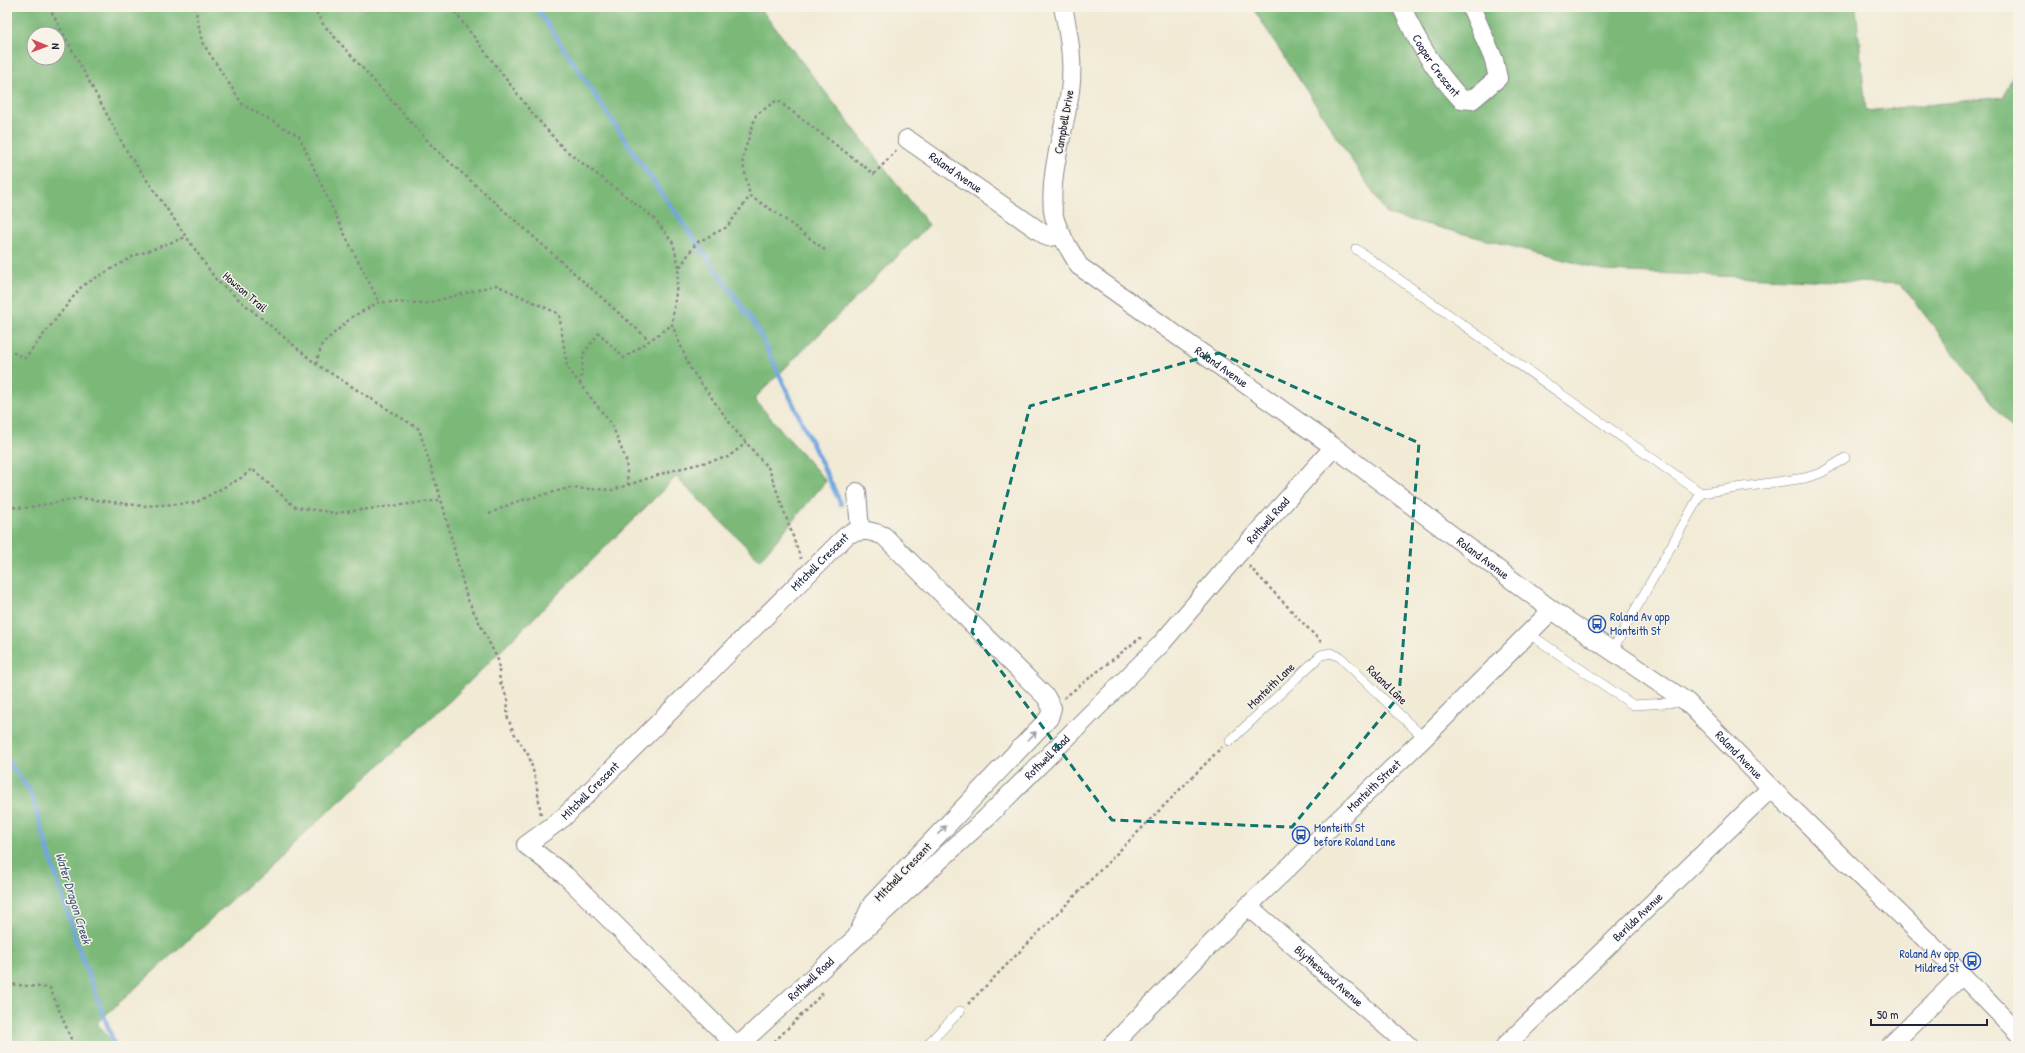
<svg xmlns="http://www.w3.org/2000/svg" width="2025" height="1053" viewBox="0 0 2025 1053" font-family="'Patrick Hand',sans-serif">
  <rect width="100%" height="100%" fill="#f7f3e8"/>
  <filter id="ink" filterUnits="userSpaceOnUse"><feTurbulence type="fractalNoise" baseFrequency=".025" numOctaves="2"/><feDisplacementMap in="SourceGraphic" scale="8" xChannelSelector="R" yChannelSelector="G"/><feConvolveMatrix kernelMatrix="1 2 1 2 8 2 1 2 1" color-interpolation-filters="sRGB"/></filter>
  <filter id="wash" filterUnits="userSpaceOnUse"><feTurbulence type="fractalNoise" baseFrequency=".012" numOctaves="4" result="noise"/><feDisplacementMap in="SourceGraphic" scale="16" xChannelSelector="R" yChannelSelector="G"/><feGaussianBlur stdDeviation="0.9" result="paint"/><feColorMatrix in="noise" values="0 0 0 0 0 0 0 0 0 0 0 0 0 0 0 0 0 1.4 0 .05"/><feComposite in="paint" operator="in"/></filter>
  <g filter="url(#wash)">
    <rect width="100%" height="100%" fill="#f1ead5"/>
    <!-- forest -->
    <g fill="#7bb979" stroke="#4e6e5a" fill-rule="evenodd">
      <path d="M7,7H759L929,225L754,399L826,481L760,560L676,477L455,696L97,1023L115,1046H7ZM34,34H58V58H34Z"/>
      <path d="M1252,7H1856L1866,111L2004,97L2018,62V436L1901,284L1607,271L1387,214Z"/>
    </g>
    <g fill="none" stroke-linecap="round" stroke-linejoin="round">
      <!-- stream -->
      <g stroke="#72a6df" stroke-width="4.5">
        <path d="M536,7L644,168L757,328L841,504"/>
        <path d="M7,760L30,791L76,941L115,1046"/>
      </g>
    </g>
  </g>
  <g filter="url(#ink)">
    <g fill="none" stroke-linecap="round" stroke-linejoin="round">
      <defs>
        <g id="lane">
          <path d="M1356,249L1701,493L1612,651"/>
          <path d="M1701,493L1805,478L1821,473L1845,458"/>
          <path d="M1528,633L1633,705L1684,702"/>
          <path d="M1230,741L1321,655L1331,653L1340,657L1424,738"/>
          <path d="M926,1046L960,1011"/>
        </g>
        <g id="street">
          <path id="s1" d="M1063,7C1069,35 1074,62 1070,91C1065,130 1049,171 1053,211C1056,231 1070,249 1079,266L1334,447L1552,610L1687,702L1771,788L1962,975L2018,1033"/>
          <path id="s2" d="M1402,7C1416,41 1436,72 1461,99L1472,100L1498,78L1494,60L1471,7"/>
          <path id="s3" d="M907,139L1048,237L1062,235"/>
          <path d="M857,492L860,530"/>
          <path id="s4" d="M1248,906L1409,1046"/>
          <path id="s5" d="M737,1046L566,876L526,845L563,818L847,535C861,529 870,530 884,536L1046,697L1052,708L1049,718L872,904L857,936"/>
          <path id="s6" d="M738,1046L987,817L1160,645L1238,554L1334,447"/>
          <path id="s7" d="M1111,1046L1248,906L1424,738L1552,610"/>
          <path id="s8" d="M1505,1046L1771,788"/>
          <path d="M1890,1046L1962,975"/>
        </g>
      </defs>
      <!-- lane casing -->
      <use href="#lane" stroke="#8a8688" stroke-width="10"/>
      <!-- street casing -->
      <use href="#street" stroke="#8a8688" stroke-width="20"/>
      <!-- path -->
      <g stroke="#8a8688" stroke-width="2.5" stroke-dasharray="3 3" stroke-linecap="butt">
        <path d="M49,7L126,150L217,281L316,364L419,429L443,506L467,598L498,660L500,682L508,700L507,716L514,733L529,756L536,781L541,815"/>
        <path d="M195,7L202,42L243,105L299,136L342,229L379,302"/>
        <path d="M313,7L323,24L434,148L648,339"/>
        <path d="M451,7L532,113L564,149L654,218L673,243L679,267L672,325L690,368L735,430L769,469L801,559"/>
        <path d="M825,250L778,214L750,196L742,159L756,115L777,100L874,174L897,150"/>
        <path d="M680,267L696,243L727,227L750,196"/>
        <path d="M7,350L25,358L82,286L134,256L186,237"/>
        <path d="M316,364L322,344L352,317L379,302L427,303L496,285L559,314L567,367L612,425L626,460L628,485"/>
        <path d="M580,384L584,353L599,333L624,358L672,325"/>
        <path d="M7,507L25,508L80,498L143,506L195,503L241,478L252,469L295,507L336,513L441,500"/>
        <path d="M489,514L515,502L569,488L613,490L670,471L728,457L746,443"/>
        <path d="M1249,566L1322,643"/>
        <path d="M1064,698L1140,638L1144,639"/>
        <path d="M7,984L50,988L74,1046"/>
        <path d="M968,1004L1222,747"/>
        <path d="M770,1046L825,991"/>
      </g>
      <!-- lane -->
      <use href="#lane" stroke="#fff" stroke-width="9"/>
      <!-- street -->
      <use href="#street" stroke="#fff" stroke-width="18"/>
    </g>
    <!-- one-way arrows -->
    <defs><path id="oneway-shaft" d="M-6 0H5M1.5-3L5.5 0L1.5 3" fill="none" stroke-width="1.6" stroke-linecap="round" stroke-linejoin="round"/></defs>
    <g stroke="#9c9ca7">
      <use href="#oneway-shaft" transform="translate(1032 736) rotate(-46)"/>
      <use href="#oneway-shaft" transform="translate(942 830) rotate(-46)"/>
    </g>
  </g>
  <!-- marked area -->
  <path fill="none" stroke="#0f766e" stroke-width="3" stroke-dasharray="8 5" stroke-linejoin="round" d="M1219,353L1419,443L1399,696L1292,827L1112,820L972,632L1030,406Z"/>
  <!-- icons -->
  <defs>
    <symbol id="bus-ring" viewBox="-11 -11 22 22"><circle r="9.5" fill="#f7f3e8" stroke="#1a4fb4" stroke-width="1.5"/><path d="M-5-6H5V4H4V6H2V4H-2V6H-4V4H-5ZM-3.5-4V0h7V-4ZM-3.5 1.2v1.5H-2V1.2ZM2 1.2v1.5H3.5V1.2Z" fill="#1a4fb4"/></symbol>
  </defs>
  <g fill-rule="evenodd">
    <use href="#bus-ring" x="1587" y="614" width="20" height="20"/>
    <use href="#bus-ring" x="1291" y="825" width="20" height="20"/>
    <use href="#bus-ring" x="1962" y="951" width="20" height="20"/>
  </g>
  <g text-anchor="middle" stroke-width="3" stroke-linejoin="round" paint-order="stroke">
    <!-- street labels -->
    <g font-size="12" fill="#22223b" stroke="#f7f3e8">
      <text dy="4" stroke="none"><textPath href="#s2" startOffset="68">Cooper Crescent</textPath></text>
      <text transform="translate(1064 122) rotate(-80)" y="4">Campbell Drive</text>
      <text dy="4" stroke="none"><textPath href="#s3" startOffset="59">Roland Avenue</textPath></text>
      <text transform="translate(245 292) rotate(41)" y="4">Howson Trail</text>
      <text dy="4" stroke="none"><textPath href="#s1" startOffset="442">Roland Avenue</textPath></text>
      <text dy="4" stroke="none"><textPath href="#s6" startOffset="747">Rothwell Road</textPath></text>
      <text dy="4" stroke="none"><textPath href="#s1" startOffset="766">Roland Avenue</textPath></text>
      <text dy="4" stroke="none"><textPath href="#s5" startOffset="700">Mitchell Crescent</textPath></text>
      <text transform="translate(1387 685) rotate(44)" y="4">Roland Lane</text>
      <text transform="translate(1271 686) rotate(-44)" y="4">Monteith Lane</text>
      <text dy="4" stroke="none"><textPath href="#s1" startOffset="1090">Roland Avenue</textPath></text>
      <text dy="4" stroke="none"><textPath href="#s6" startOffset="423">Rothwell Road</textPath></text>
      <text dy="4" stroke="none"><textPath href="#s7" startOffset="370">Monteith Street</textPath></text>
      <text dy="4" stroke="none"><textPath href="#s5" startOffset="376">Mitchell Crescent</textPath></text>
      <text transform="translate(903 872) rotate(-46)" y="4">Mitchell Crescent</text>
      <text dy="4" stroke="none"><textPath href="#s8" startOffset="185">Berilda Avenue</textPath></text>
      <text dy="4" stroke="none"><textPath href="#s4" startOffset="107">Blytheswood Avenue</textPath></text>
      <text dy="4" stroke="none"><textPath href="#s6" startOffset="99">Rothwell Road</textPath></text>
    </g>
    <!-- transit labels -->
    <g font-size="12" fill="#164399" stroke="#f7f3e8" text-anchor="start">
      <text x="1610" y="621">Roland Av opp<tspan x="1610" dy="14">Monteith St</tspan></text>
      <text x="1314" y="832">Monteith St<tspan x="1314" dy="14">before Roland Lane</tspan></text>
      <text x="1959" y="958" text-anchor="end">Roland Av opp<tspan x="1959" dy="14">Mildred St</tspan></text>
    </g>
    <!-- water labels -->
    <g font-size="13" font-style="italic" fill="#42577d" stroke="#f7f3e8">
      <text transform="translate(74 898) rotate(73)" y="5">Water Dragon Creek</text>
    </g>
  </g>
  <!-- margin -->
  <rect width="2025" height="1053" fill="none" stroke="#f7f3e8" stroke-width="24"/>
  <!-- north arrow -->
  <g transform="translate(46 46) rotate(91)"><circle r="19" fill="#f7f3e8" stroke="#a29fa3"/>
  <path d="M0-3L7 15L0 10L-7 15Z" fill="#d1495b"/>
  <text y="-6" font-size="11" font-weight="bold" text-anchor="middle" fill="#22223b">N</text>
  </g>
  <!-- scale -->
  <path d="M1871 1019v6h116v-6" fill="none" stroke="#22223b" stroke-width="2"/>
  <text x="1877" y="1019" font-size="12" fill="#22223b" stroke="#f7f3e8" stroke-width="3" paint-order="stroke">50 m</text>
</svg>
